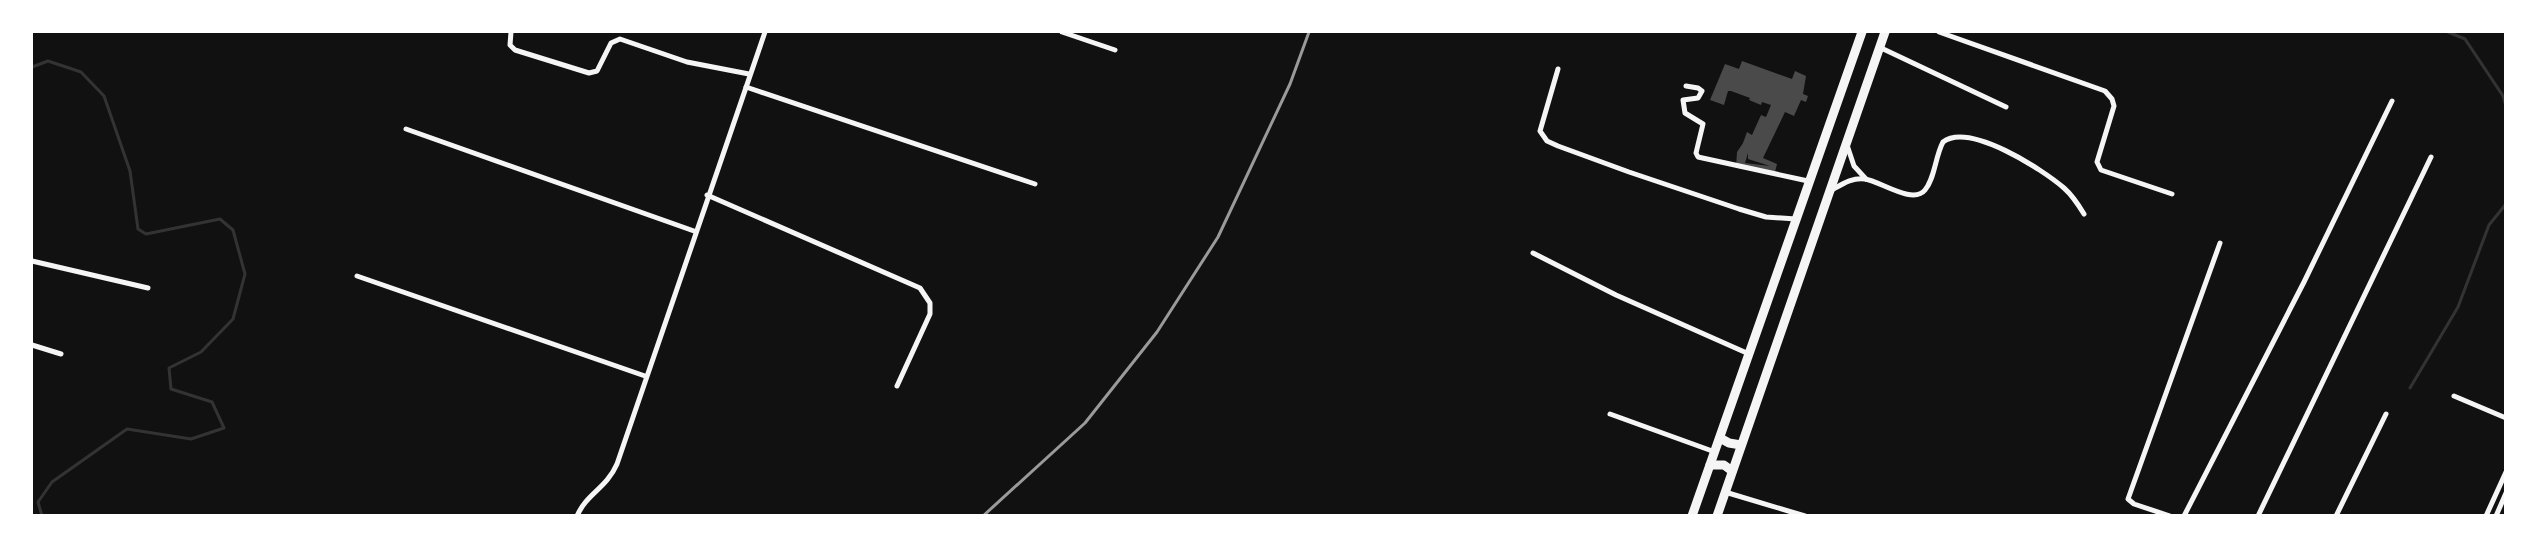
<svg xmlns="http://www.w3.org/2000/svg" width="2537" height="547" viewBox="0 0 2537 547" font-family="'Fira Sans Condensed',sans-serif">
  <rect width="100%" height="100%" fill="#111"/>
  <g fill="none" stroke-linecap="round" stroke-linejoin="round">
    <!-- stream -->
    <g stroke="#333" stroke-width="3">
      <path d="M2448,32L2465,39L2503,96L2506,106"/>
      <path d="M32,67L48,61L81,72L104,96L130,171L138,229L146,234L220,219L233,230L245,274L233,319L201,352L169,368L171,389L212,402L224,428L191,439L127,429L52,482L38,502L42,516"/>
      <path d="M2410,388L2458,307L2489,225L2506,204"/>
    </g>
  </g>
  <!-- building -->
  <path fill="#4a4a4a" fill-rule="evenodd" d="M1742,61L1792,79L1795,71L1806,76L1803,94L1808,96L1806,102L1801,100L1794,116L1785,112L1763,158L1777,164L1775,172L1736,168L1737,152L1743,143L1747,132L1752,135L1761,115L1766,117L1771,105L1762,102L1761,105L1749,100L1750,98L1731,91H1728L1724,105L1710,100L1725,64L1739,69ZM1748,153V159L1770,166L1745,163Z"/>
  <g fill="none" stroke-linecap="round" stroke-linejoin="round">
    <!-- minor -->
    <g stroke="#f5f5f5" stroke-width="5">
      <path d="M511,32L510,45L515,50L589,73L597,71L611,43L620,39L687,62L749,74"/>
      <path d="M1062,32L1115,50"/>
      <path d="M1939,32L2105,91L2112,99L2114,106L2097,162L2101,170L2172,194"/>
      <path d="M1879,47L2006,107"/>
      <path d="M1558,69L1540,131L1547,141L1558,146L1629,172L1739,209L1766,217L1796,219"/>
      <path d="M1686,86L1698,88L1702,91L1698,98L1683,100L1685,113L1703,124L1696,153L1698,157L1808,181"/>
      <path d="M746,87L1035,184"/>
      <path d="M406,129L694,231"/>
      <path d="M1847,145L1854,166L1866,179"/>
      <path d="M1830,191C1841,185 1852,177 1865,179C1880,181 1913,205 1925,190C1935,178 1935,157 1943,142C1969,122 2042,169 2064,188C2072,195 2078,204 2084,214"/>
      <path d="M707,195L920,288L930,303V314L897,386"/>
      <path d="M1533,253L1616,295L1749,354"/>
      <path d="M32,261L148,288"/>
      <path d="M357,276L645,376"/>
      <path d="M32,345L61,354"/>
      <path d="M2454,396L2506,418"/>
      <path d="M1610,414L1715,452"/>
      <path d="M1725,492L1805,516"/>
      <path d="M577,516C587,493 606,489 617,464L765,32"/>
      <path d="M2170,516L2134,504L2128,499L2220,243"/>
      <path d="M2184,516L2304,282L2392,101"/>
      <path d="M2258,516L2431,157"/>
      <path d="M2336,516L2386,414"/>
      <path d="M2486,516L2506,472"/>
      <path d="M2496,516L2506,493"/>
    </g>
    <!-- primary -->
    <g stroke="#f5f5f5" stroke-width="9">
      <path d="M1720,438L1729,443L1741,445"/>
      <path d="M1710,465H1724L1732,471"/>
      <path d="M1692,516L1862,32"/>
      <path d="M1717,516L1885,32"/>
    </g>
    <!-- rail -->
    <path stroke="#9a9a9a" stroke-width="3" d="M983,516L1085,423L1157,332L1218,237L1290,84L1309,32"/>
  </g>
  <!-- border -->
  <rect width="2537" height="547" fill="none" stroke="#ffffff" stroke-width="66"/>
</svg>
